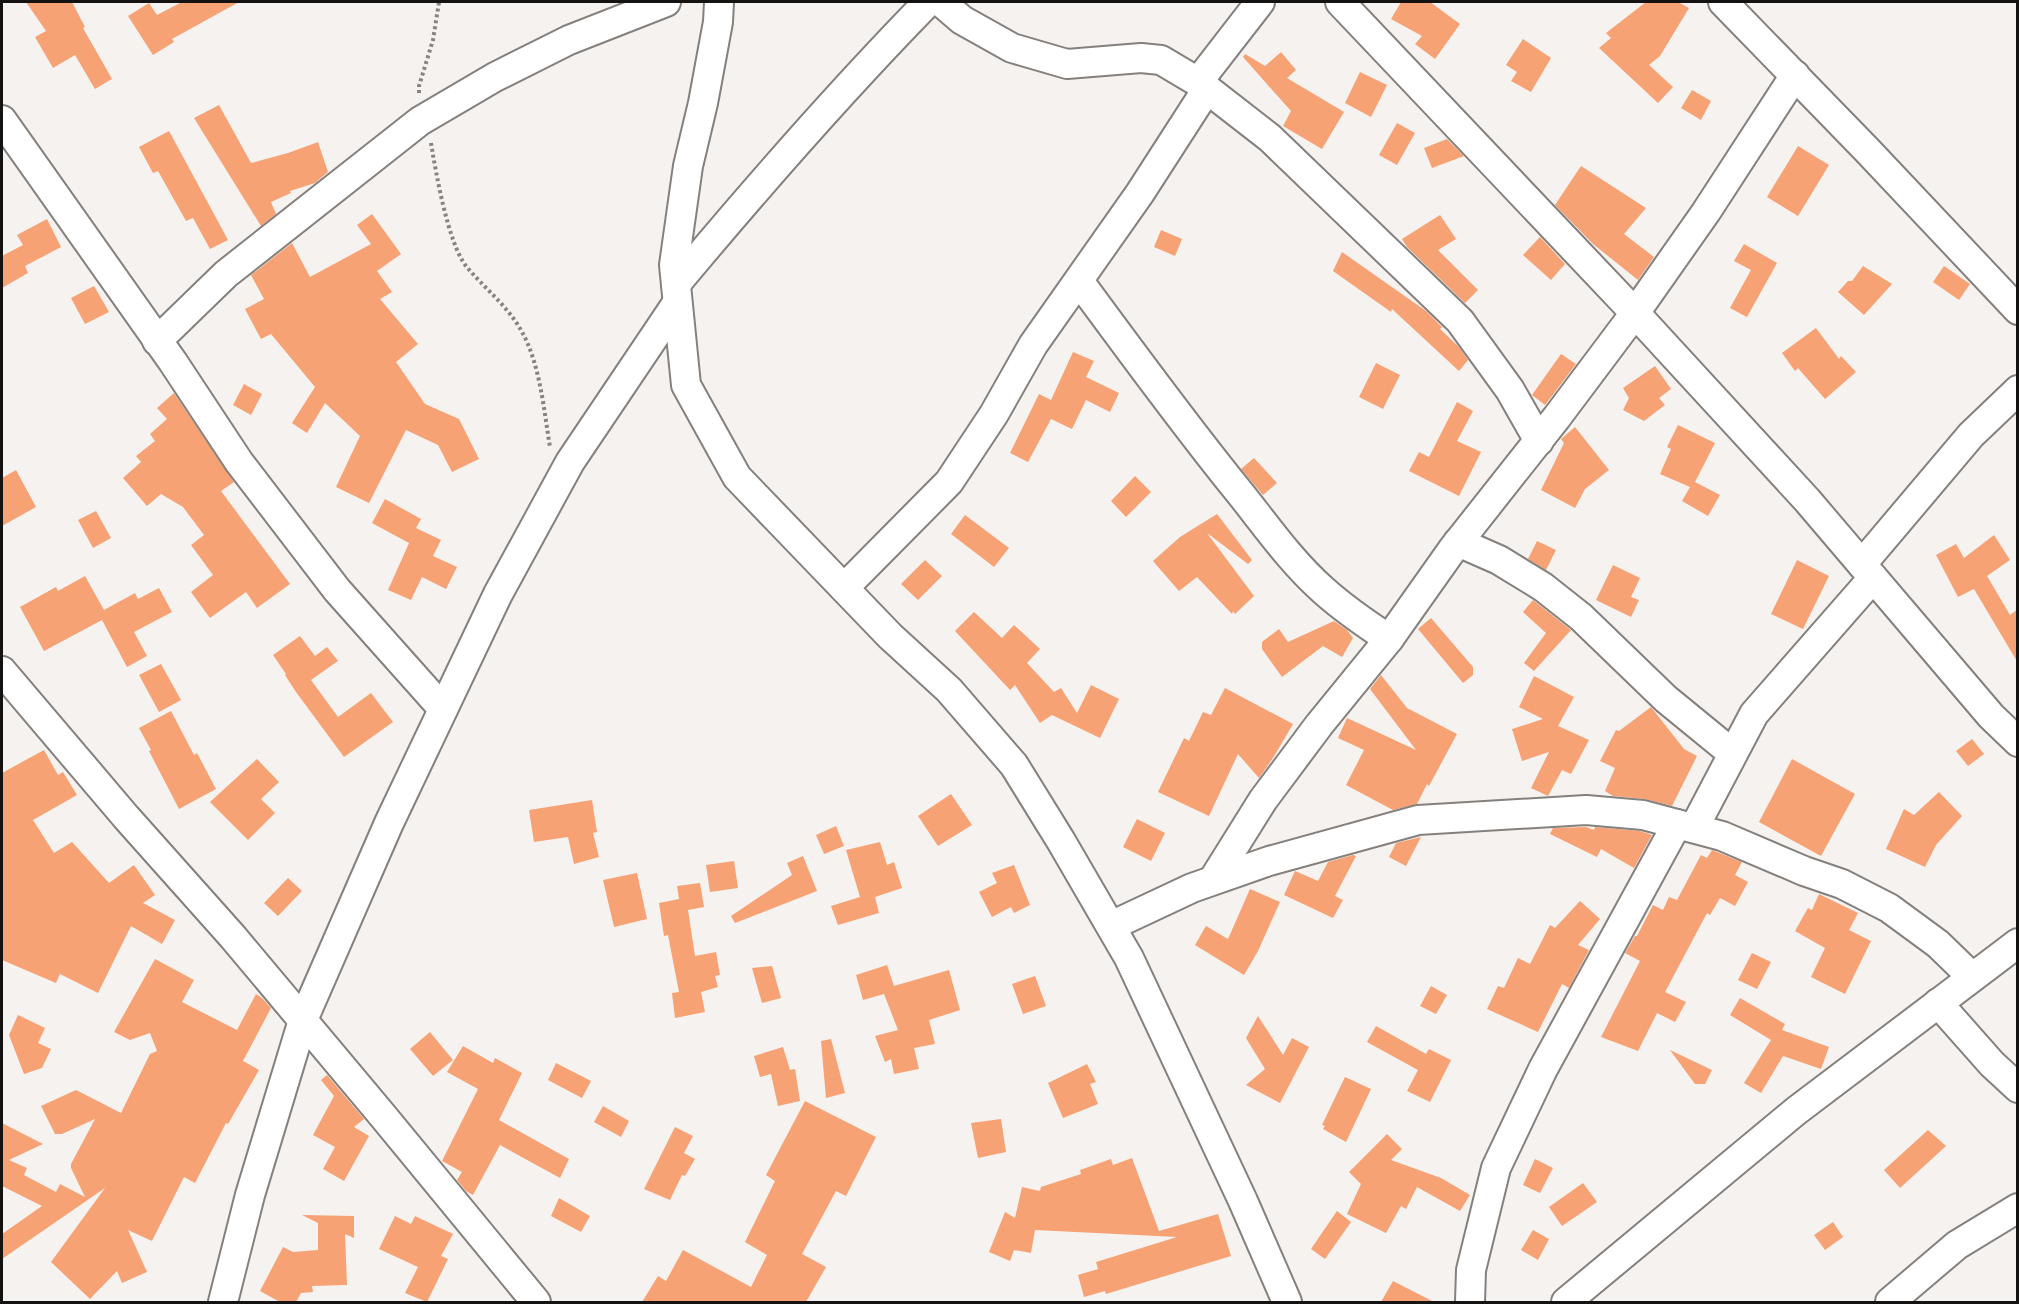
<svg xmlns="http://www.w3.org/2000/svg" width="2019" height="1304" viewBox="0 0 2019 1304" font-family="'Open Sans',sans-serif">
  <rect width="100%" height="100%" fill="#f6f2ef"/>
  <!-- building -->
  <g fill="#f6a274">
    <path d="M26,2H72L85,27L83,28L112,79L95,89L75,55L53,68L35,37L46,31Z"/>
    <path d="M182,2H239L172,39L174,42L153,55L128,16L149,3L157,15Z"/>
    <path d="M1401,2H1430L1460,24L1435,59L1415,44L1422,36L1391,19Z"/>
    <path d="M1646,2H1678L1689,8L1660,56L1649,65L1673,87L1658,103L1599,48L1611,38L1606,33Z"/>
    <path d="M1523,39L1551,58L1531,92L1511,81L1517,72L1506,65Z"/>
    <path d="M1281,52L1296,70L1287,78L1344,112L1322,149L1283,126L1291,111L1243,57L1245,54L1265,66Z"/>
    <path d="M1360,72L1387,85L1371,117L1345,103Z"/>
    <path d="M1692,90L1711,101L1701,120L1681,108Z"/>
    <path d="M219,105L251,163L288,153L318,142L328,172L315,183L290,191L291,193L271,202L276,214L261,226L194,118Z"/>
    <path d="M1397,123L1415,133L1397,165L1379,155Z"/>
    <path d="M169,131L228,240L210,249L193,218L186,221L158,171L153,173L139,147Z"/>
    <path d="M1447,139L1464,156L1432,168L1424,148Z"/>
    <path d="M1798,146L1829,165L1798,216L1767,197Z"/>
    <path d="M1581,166L1646,208L1624,234L1654,257L1638,280L1593,244L1555,205Z"/>
    <path d="M372,214L401,254L377,271L392,292L380,299L418,344L396,362L425,404L459,419L479,459L452,472L438,445L406,430L369,503L336,487L360,436L325,403L307,433L292,423L315,387L271,334L261,339L245,309L264,299L251,275L292,243L310,277L371,244L357,225Z"/>
    <path d="M1440,215L1456,239L1438,250L1478,290L1465,303L1407,247L1402,239Z"/>
    <path d="M47,219L61,247L25,266L28,273L2,288V256L23,245L17,235Z"/>
    <path d="M1161,230L1182,239L1175,256L1154,247Z"/>
    <path d="M1540,237L1565,264L1551,280L1523,255Z"/>
    <path d="M1744,244L1777,263L1747,317L1730,308L1751,270L1734,261Z"/>
    <path d="M1342,252L1426,311L1442,327L1440,329L1459,347L1468,360L1459,371L1392,309L1391,312L1333,271Z"/>
    <path d="M1863,266L1892,284L1864,315L1838,292L1848,281H1852Z"/>
    <path d="M1944,266L1970,284L1959,300L1933,282Z"/>
    <path d="M94,286L109,312L85,324L71,298Z"/>
    <path d="M1816,328L1839,359L1841,356L1856,372L1825,399L1798,368L1795,371L1782,353Z"/>
    <path d="M1073,352L1094,361L1086,377L1119,393L1110,412L1086,400L1072,429L1051,419L1028,462L1010,453L1039,394L1051,400Z"/>
    <path d="M1561,354L1576,364L1545,405L1532,395Z"/>
    <path d="M1376,363L1400,375L1383,409L1359,397Z"/>
    <path d="M1655,366L1671,389L1659,398L1665,405L1644,421L1623,410L1629,398L1623,388Z"/>
    <path d="M244,384L262,394L251,415L233,405Z"/>
    <path d="M174,393L234,482L221,491L290,584L257,608L246,592L210,618L191,592L213,575L191,545L204,535L183,507L161,494L147,506L123,478L141,462L136,456L155,441L150,434L167,419L157,408Z"/>
    <path d="M1457,402L1473,411L1457,441L1481,452L1459,496L1409,471L1419,452L1429,457Z"/>
    <path d="M1678,425L1715,443L1695,482L1720,495L1708,516L1682,501L1690,487L1660,474L1671,449L1667,447Z"/>
    <path d="M1575,427L1609,470L1585,489L1575,508L1541,490L1564,443L1561,439Z"/>
    <path d="M1254,458L1277,483L1263,495L1241,469Z"/>
    <path d="M16,470L36,507L2,526V478Z"/>
    <path d="M1135,476L1151,492L1126,517L1111,501Z"/>
    <path d="M385,499L421,519L416,528L441,540L433,556L457,567L446,589L422,577L411,600L388,590L414,532L409,543L372,523Z"/>
    <path d="M96,511L111,538L93,548L78,520Z"/>
    <path d="M1217,514L1252,560L1248,564L1207,533L1254,596L1235,614L1233,611L1232,614L1197,577L1179,591L1153,561L1180,537Z"/>
    <path d="M965,515L1009,548L994,567L951,534Z"/>
    <path d="M1994,535L2010,560L1987,576L2010,615L2018,609V663L1974,589L1958,597L1936,555L1956,544L1964,558Z"/>
    <path d="M1537,541L1556,550L1546,570L1528,559Z"/>
    <path d="M925,560L942,576L918,600L901,584Z"/>
    <path d="M1797,560L1829,576L1803,629L1771,614Z"/>
    <path d="M1613,565L1640,578L1631,597L1639,600L1631,617L1596,600Z"/>
    <path d="M85,576L104,610L135,593L138,599L159,588L172,612L134,632L147,656L127,667L102,620L44,651L20,607L56,587L58,591Z"/>
    <path d="M1533,600L1571,630L1534,671L1524,663L1546,633L1523,612Z"/>
    <path d="M974,612L1002,638L1014,625L1040,649L1027,663L1054,692L1061,688L1077,713L1091,685L1119,699L1100,738L1052,715L1040,723L1015,685L1010,690L955,631Z"/>
    <path d="M1431,618L1473,667V675L1463,683L1418,629Z"/>
    <path d="M1334,621L1347,630L1353,638L1342,657L1323,646L1282,677L1262,649V642L1279,629L1288,642Z"/>
    <path d="M300,636L315,656L327,647L338,661L311,680L338,717L371,693L393,722L344,757L296,692L285,675L286,674L273,655Z"/>
    <path d="M161,664L181,700L159,712L139,675Z"/>
    <path d="M1381,675L1407,708L1457,734L1429,786L1427,784L1417,804L1393,810L1346,785L1364,750L1338,738L1347,718L1416,750L1370,689Z"/>
    <path d="M1534,676L1574,697L1558,726L1589,740L1571,774L1562,770L1548,796L1531,788L1549,752L1522,761L1512,729L1543,719L1519,707Z"/>
    <path d="M1225,688L1293,724L1273,758L1259,778L1238,754L1209,816L1158,792L1184,738L1189,741L1203,712L1211,715Z"/>
    <path d="M1651,707L1684,749L1697,756L1672,806L1645,799L1613,796L1605,791L1615,768L1600,761L1616,730L1619,731Z"/>
    <path d="M171,711L194,755L197,753L216,789L179,809L149,751L151,750L139,728Z"/>
    <path d="M1972,739L1984,754L1968,766L1956,751Z"/>
    <path d="M44,750L58,775L63,772L77,795L33,820L54,853L72,842L109,883L134,865L155,895L143,903L175,920L162,944L131,926L98,993L60,974L56,983L2,960V773Z"/>
    <path d="M257,759L279,782L261,799L275,813L248,840L210,802Z"/>
    <path d="M1792,759L1855,794L1821,856L1759,822Z"/>
    <path d="M1939,792L1962,816L1936,845L1925,867L1886,849L1904,809L1914,815Z"/>
    <path d="M951,794L972,825L938,846L918,816Z"/>
    <path d="M592,800L597,832L593,833L599,857L574,864L568,837L534,842L529,810Z"/>
    <path d="M1137,819L1165,833L1151,861L1123,847Z"/>
    <path d="M836,826L844,846L824,854L816,835Z"/>
    <path d="M1586,827L1594,830L1595,827L1640,831L1652,835L1634,868L1601,849L1597,857L1550,834L1553,828Z"/>
    <path d="M1421,837L1406,866L1389,857L1396,843Z"/>
    <path d="M880,842L887,865L894,862L902,888L875,897L879,913L838,925L831,906L860,897L846,850Z"/>
    <path d="M1712,850L1742,862L1735,875L1748,882L1735,906L1720,898L1710,915L1707,913L1665,992L1686,1002L1675,1022L1657,1013L1638,1051L1601,1037L1640,961L1625,953L1635,936H1637L1653,905L1663,910L1669,897L1677,900L1701,855L1707,858Z"/>
    <path d="M1353,855L1356,856L1335,896L1343,900L1333,918L1284,895L1295,871L1318,881L1328,862Z"/>
    <path d="M803,856L817,891L735,923L731,916L792,875L787,863Z"/>
    <path d="M734,861L738,888L710,892L706,865Z"/>
    <path d="M1014,865L1030,905L1014,913L1011,907L992,917L979,892L997,883L992,873Z"/>
    <path d="M637,873L647,919L614,927L603,880Z"/>
    <path d="M288,878L302,891L278,916L264,903Z"/>
    <path d="M700,883L704,907L688,910L695,956L716,952L720,975L715,976L718,987L701,992L705,1012L675,1018L672,993L679,992L668,935L664,936L659,903L679,899L677,886Z"/>
    <path d="M1250,889L1280,902L1258,951L1244,975L1195,945L1206,926L1228,939Z"/>
    <path d="M1819,894L1858,913L1849,930L1871,941L1845,994L1811,977L1825,948L1795,931L1808,908L1812,910Z"/>
    <path d="M1580,901L1600,919L1578,945L1589,950L1569,988L1562,984L1538,1032L1487,1009L1498,986L1504,988L1518,958L1530,964L1550,925L1555,928Z"/>
    <path d="M1752,953L1771,962L1757,989L1738,980Z"/>
    <path d="M155,959L194,980L182,1002L237,1030L256,994L262,998L271,1008L243,1061L259,1070L228,1124L226,1123L195,1183L184,1177L152,1241L128,1230L147,1272L122,1283L117,1271L90,1299L51,1262L105,1188L2,1259V1234L42,1206L2,1186V1123L43,1144L9,1160L27,1168L24,1175L56,1192L60,1184L85,1197L71,1168V1164L95,1119L62,1134H55L41,1106L76,1090L121,1113L150,1054L157,1051L150,1033L130,1040L114,1032Z"/>
    <path d="M887,965L894,986L949,970L960,1010L929,1020L935,1044L914,1048L919,1069L894,1074L891,1059L885,1062L875,1036L898,1030L884,994L863,1000L856,975Z"/>
    <path d="M772,966L781,998L762,1003L752,968Z"/>
    <path d="M1035,976L1046,1006L1023,1014L1012,984Z"/>
    <path d="M1431,986L1447,995L1436,1014L1420,1006Z"/>
    <path d="M1740,998L1785,1024L1782,1030L1829,1047L1821,1069L1783,1056L1761,1093L1744,1083L1771,1040L1730,1015Z"/>
    <path d="M18,1015L45,1028L38,1043L51,1049L42,1068L24,1074L9,1035Z"/>
    <path d="M1258,1016L1283,1055L1292,1038L1309,1047L1280,1103L1246,1085L1265,1069L1246,1038Z"/>
    <path d="M1376,1026L1426,1054L1429,1049L1451,1060L1430,1102L1407,1091L1418,1070L1367,1042Z"/>
    <path d="M430,1032L453,1060L433,1076L410,1049Z"/>
    <path d="M831,1039L845,1093L826,1098L821,1041Z"/>
    <path d="M463,1046L493,1063L495,1058L522,1073L499,1120L569,1159L560,1178L500,1145L473,1195L466,1191L457,1180L462,1172L442,1161L478,1089L447,1072Z"/>
    <path d="M783,1047L790,1070L795,1069L800,1101L778,1106L771,1074L760,1077L754,1056Z"/>
    <path d="M1670,1050L1712,1070L1705,1084H1695Z"/>
    <path d="M556,1063L591,1081L582,1098L548,1080Z"/>
    <path d="M1087,1064L1096,1082L1090,1084L1098,1104L1063,1118L1048,1083Z"/>
    <path d="M327,1075L364,1119L354,1127L369,1136L344,1181L323,1169L335,1147L313,1135L334,1096L321,1080Z"/>
    <path d="M1345,1077L1371,1089L1346,1142L1323,1129L1325,1126L1322,1125Z"/>
    <path d="M805,1101L876,1137L846,1196L836,1191L802,1254L826,1267L806,1302H642L658,1276L666,1281L683,1250L751,1287L767,1255L745,1242L775,1181L766,1175Z"/>
    <path d="M603,1106L629,1121L621,1137L594,1122Z"/>
    <path d="M1001,1119L1006,1152L978,1158L971,1123Z"/>
    <path d="M675,1127L693,1136L684,1153L695,1159L685,1176L682,1175L670,1200L644,1189Z"/>
    <path d="M1928,1130L1946,1146L1900,1188L1884,1170Z"/>
    <path d="M1387,1134L1402,1149L1391,1160L1441,1178L1470,1195L1460,1211L1417,1187L1406,1209L1401,1206L1386,1233L1347,1214L1361,1184L1349,1172Z"/>
    <path d="M1132,1158L1159,1231L1218,1214L1231,1256L1106,1294L1105,1291L1084,1297L1078,1275L1098,1269L1096,1262L1177,1237L1035,1230L1031,1253L1014,1250L1010,1261L989,1252L1005,1212L1015,1218L1022,1187L1040,1191L1041,1187L1081,1174L1080,1170L1111,1159L1113,1165Z"/>
    <path d="M1535,1159L1553,1168L1540,1193L1523,1185Z"/>
    <path d="M1583,1183L1597,1202L1562,1226L1549,1207Z"/>
    <path d="M559,1198L590,1216L581,1232L551,1216Z"/>
    <path d="M1337,1211L1351,1222L1325,1259L1311,1249Z"/>
    <path d="M302,1215L354,1216V1238L345,1234L347,1285L312,1286L313,1292L301,1293L296,1302H280L260,1291L283,1247L293,1252L318,1250V1223Z"/>
    <path d="M395,1216L411,1224L415,1216L453,1234L441,1256L448,1259L427,1302L405,1293L418,1267L379,1249Z"/>
    <path d="M1833,1222L1843,1237L1825,1250L1814,1235Z"/>
    <path d="M1533,1230L1549,1239L1538,1260L1521,1250Z"/>
    <path d="M1393,1281L1434,1302H1381Z"/>
  </g>
  <g fill="none" stroke-linecap="round" stroke-linejoin="round">
    <defs>
      <g id="minor">
        <path d="M719,2L718,22L703,103L688,166L674,265L686,385L737,477L890,636L949,690L1014,765L1061,841L1129,958L1243,1201L1287,1302"/>
        <path d="M941,2L962,20L1012,48L1067,64L1141,58L1161,60L1198,82L1270,138L1460,321L1510,390L1539,441"/>
        <path d="M1340,2L1635,313L1807,500L1991,716L2018,742"/>
        <path d="M1723,2L1867,150L2018,310"/>
        <path d="M1198,82L1260,2"/>
        <path d="M2,120L173,362L239,462L337,590L443,709"/>
        <path d="M1079,281C1129,349 1178,416 1231,482C1261,518 1287,558 1323,590C1343,608 1366,624 1389,639"/>
        <path d="M676,284C757,187 840,92 928,2"/>
        <path d="M157,341L226,274L420,121L495,77L569,40L666,2"/>
        <path d="M1458,542L1499,560L1543,587L1581,617L1666,699L1732,753"/>
        <path d="M1862,564L1971,435L2018,390"/>
        <path d="M844,588L949,482L994,414L1033,345L1140,193L1207,89"/>
        <path d="M2,671L126,817L233,937L383,1116L536,1302"/>
        <path d="M1694,828L1754,714L1873,578"/>
        <path d="M1213,880L1263,800L1319,725L1389,639L1452,550L1557,417L1635,313L1706,212L1795,75"/>
        <path d="M1111,926L1192,888L1269,861L1418,820L1586,810L1643,815L1722,836L1804,871L1842,884L1889,908L1938,944L1972,977"/>
        <path d="M1938,1003L1992,1064L2018,1088"/>
        <path d="M223,1302L250,1195L303,1020L389,823L498,594L570,462L677,303"/>
        <path d="M1470,1302L1471,1270L1496,1168L1543,1069L1677,824"/>
        <path d="M1566,1302L1796,1111L2018,943"/>
        <path d="M1890,1302L1957,1245L2018,1208"/>
      </g>
    </defs>
    <!-- minor casing -->
    <use href="#minor" stroke="#84807e" stroke-width="32"/>
    <!-- path -->
    <g stroke="#868482" stroke-width="4" stroke-dasharray="3 3" stroke-linecap="butt">
      <path d="M419,93V86L433,40L439,2"/>
      <path d="M431,143C436,173 448,243 466,266C484,288 508,306 522,332C540,364 544,411 550,447"/>
    </g>
    <!-- minor -->
    <use href="#minor" stroke="#fff" stroke-width="28"/>
  </g>
  <!-- border -->
  <rect width="2019" height="1304" fill="none" stroke="#141312" stroke-width="6"/>
</svg>
